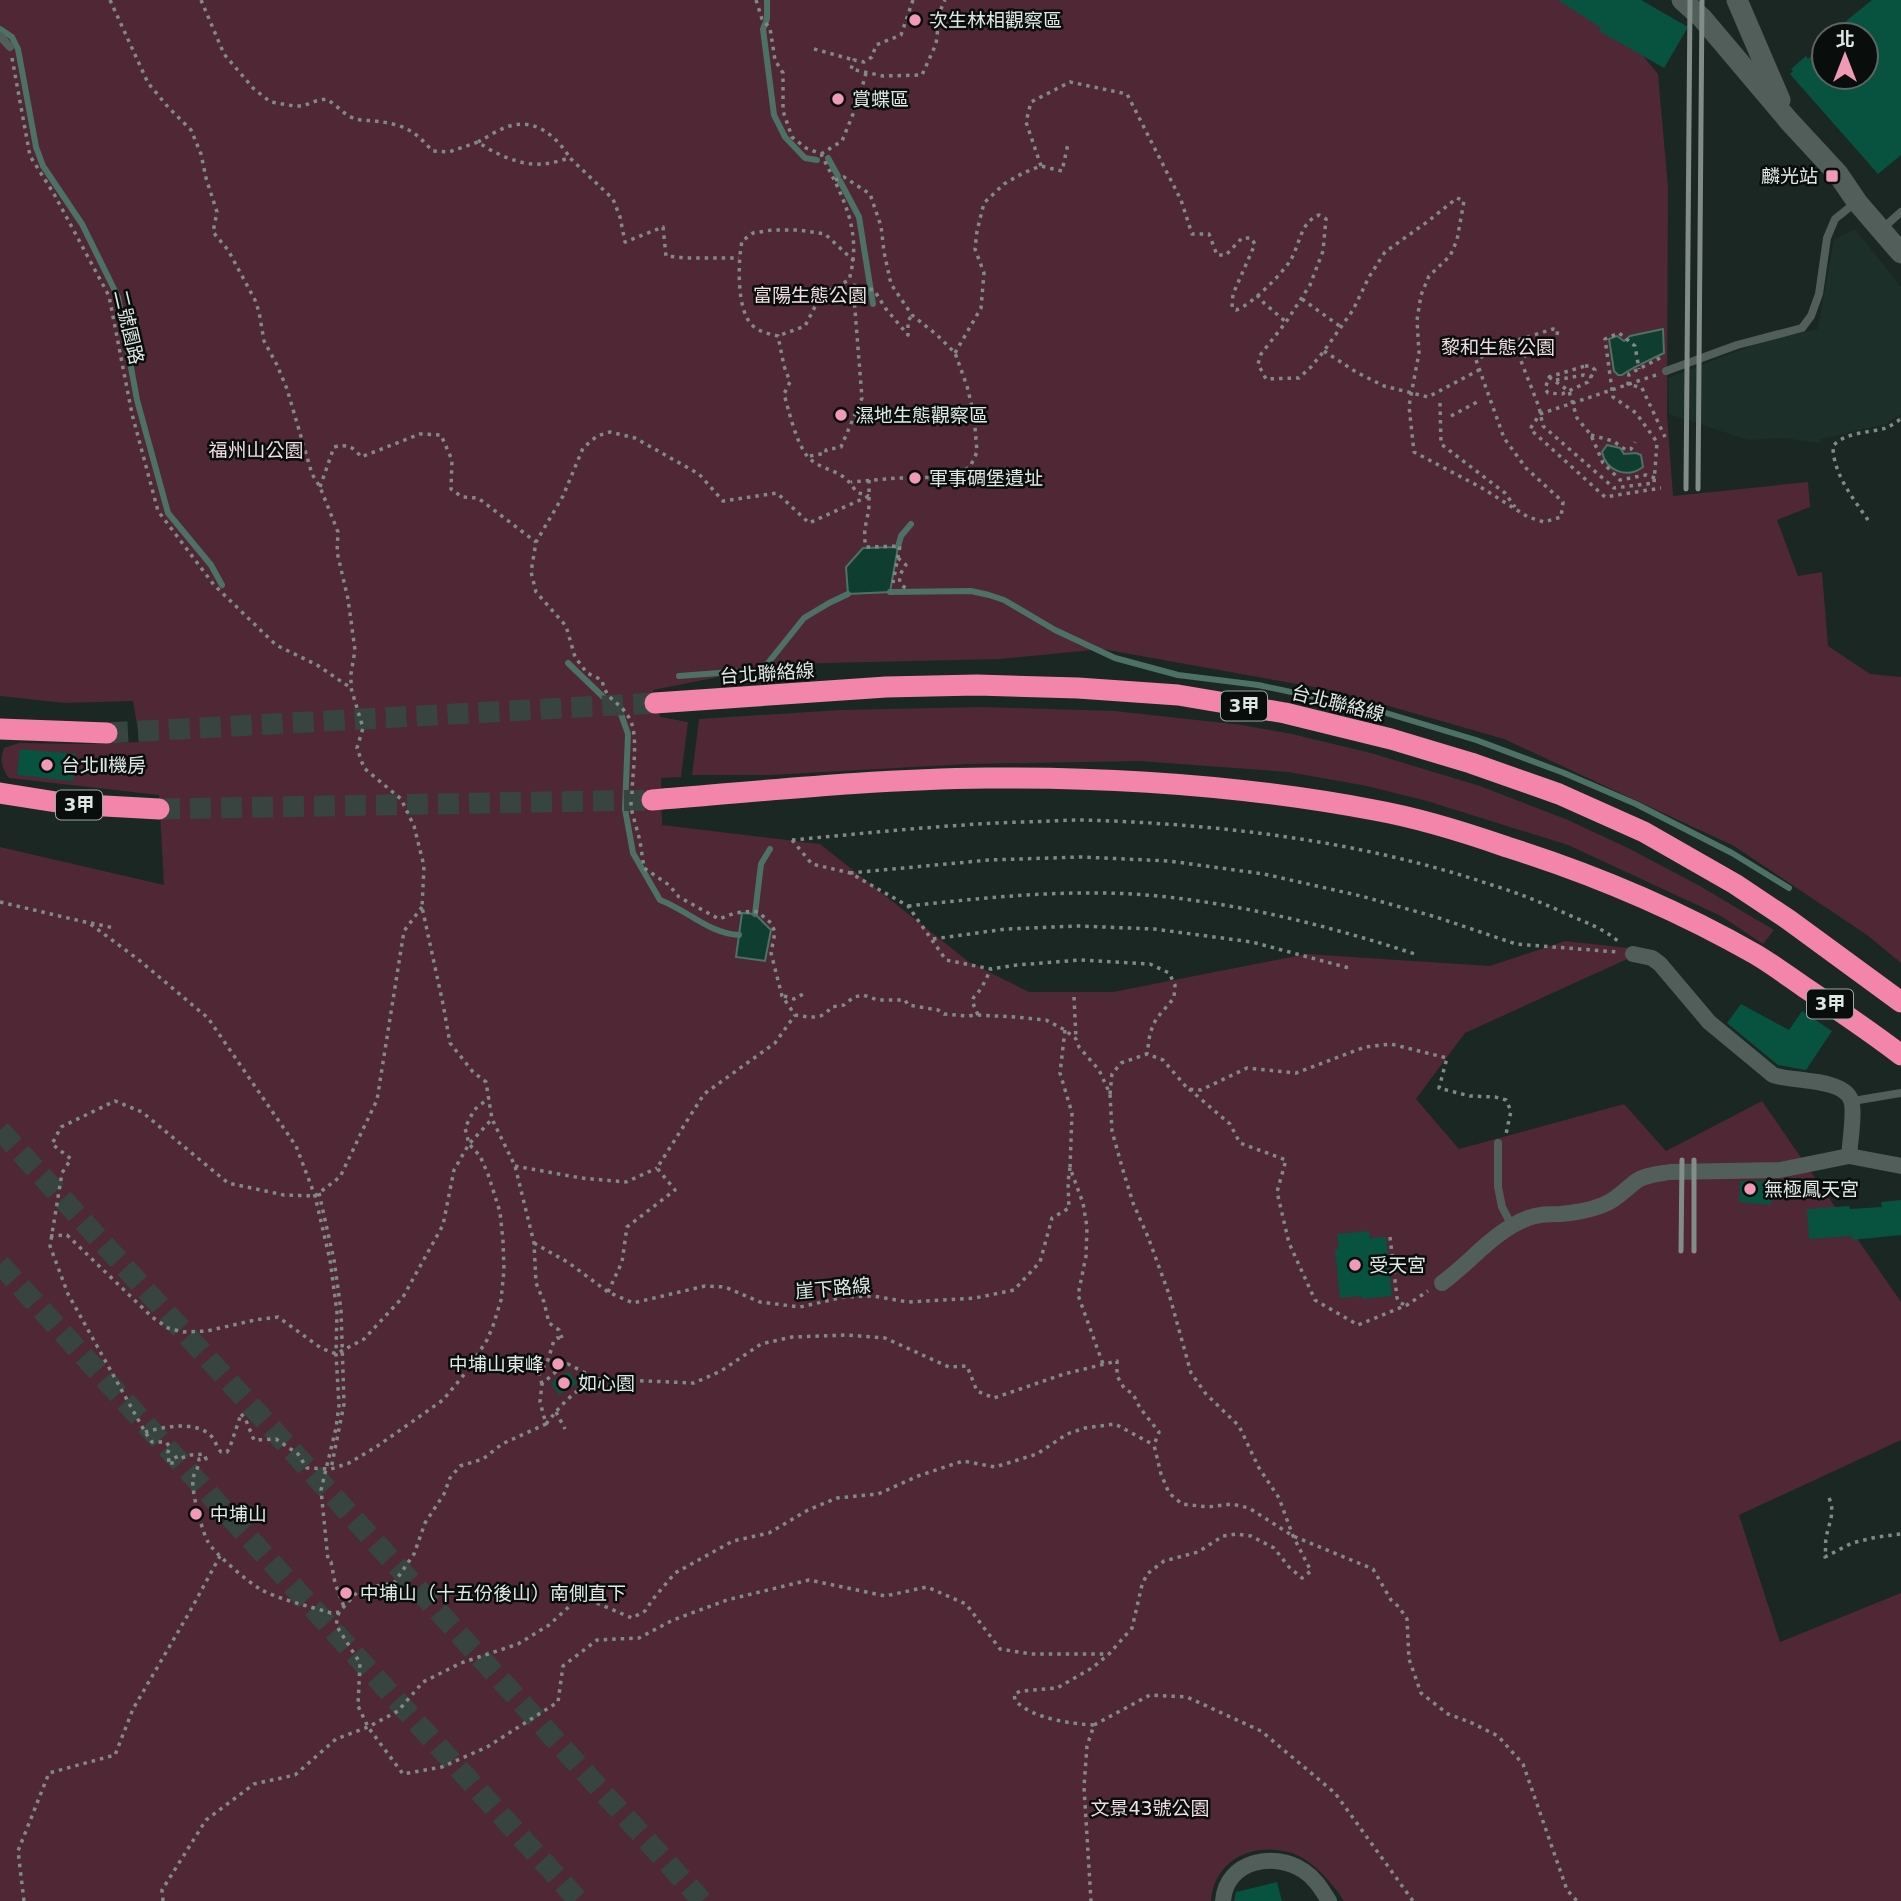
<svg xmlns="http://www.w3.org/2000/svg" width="1901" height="1901" viewBox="0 0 1901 1901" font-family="'DejaVu Sans','Noto Sans TC',sans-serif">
  <rect width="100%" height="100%" fill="#1b2722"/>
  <!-- built -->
  <path fill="#1c3029" d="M1855,229L1901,287V414L1886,424L1821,439L1819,443L1783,438L1748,440L1669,414L1668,378L1761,342L1818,329L1834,240Z"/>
  <!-- green -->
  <g fill="#4f2735">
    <path d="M0,0H1595L1599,2L1658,74L1668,187L1667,416L1673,496L1808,482L1810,507L1777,520L1798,576L1822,572L1828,646L1870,674L1901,677V963L1867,935L1734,846L1504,739L1336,691L1102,649L1000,659L784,664L653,690L660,717L688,722L681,777L661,778L662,825L820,844L969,962L1029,992H1113L1307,954L1490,966L1565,941L1647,950L1465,1033L1416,1099L1459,1149L1624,1104L1666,1151L1762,1101L1901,1302V1440L1739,1515L1780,1642L1901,1593V1901H1344C1331,1882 1318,1866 1297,1855C1291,1852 1283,1851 1276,1850C1243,1846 1213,1867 1211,1901H0V847L164,885L159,795L9,778C1,768 0,760 4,748L19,743L84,744L140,742L133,701L65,703L0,696Z"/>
    <path d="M982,707L1115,711L1242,725L1292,734L1371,753L1480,786L1568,820L1632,850L1700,886L1774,930L1763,944L1721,916L1568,845L1427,801L1367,786L1288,772L1139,761L968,764L771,775H692L699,719L839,710Z"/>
  </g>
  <!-- water -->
  <g fill="#0f3e31" stroke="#4d7167" stroke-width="2">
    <path d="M1663,329L1664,353C1650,360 1634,366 1622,375H1618L1614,371L1609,339L1617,336L1624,341L1630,336Z"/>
    <path d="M1607,445L1620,448L1624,454L1636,453L1641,455L1643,467C1627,479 1606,471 1602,452Z"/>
    <path d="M898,547L890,592L848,594L846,567L863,548Z"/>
    <path d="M742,913L755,914L771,930L765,961L736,957Z"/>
  </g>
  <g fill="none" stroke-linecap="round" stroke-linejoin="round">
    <!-- stream -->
    <g stroke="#4d7167" stroke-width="6">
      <path d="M767,0V19L763,29L774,115L785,137L805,158L817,160"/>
      <path d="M0,29L12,37L18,49L36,147L43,166L82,224L118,297L137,400L168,513L211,565L222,585"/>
      <path d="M828,158L838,176"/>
      <path d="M840,181L859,217L873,304"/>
      <path d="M898,547L901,536L911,524"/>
      <path d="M890,592L971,591L989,595L1004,600L1055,630L1115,658L1178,675L1258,685L1376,710L1476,740L1564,773L1636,804L1732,853L1789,888"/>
      <path d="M568,663L621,714L628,734L625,809L633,853L660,900C687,910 710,934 739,935"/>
      <path d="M679,676L759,670L764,668L804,618L829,603L848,594"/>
      <path d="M755,914L761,864L770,849"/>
    </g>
  </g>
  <!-- building -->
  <g fill="#085240">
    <path d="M1558,0H1641L1688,27L1664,68L1599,31L1601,28Z"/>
    <path d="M1872,0H1901V155L1878,174L1790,74L1793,71L1791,69L1806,56L1808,59L1824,44V77H1866V35H1834L1849,24L1846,21Z"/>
    <path d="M20,749L76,754L73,781L17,775Z"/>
    <path d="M1741,1004L1789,1030L1802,1011L1832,1031L1806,1070L1778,1065L1727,1023Z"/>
    <path d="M1740,1181H1773L1771,1205L1739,1202Z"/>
    <path d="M1901,1200V1235L1852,1240V1236L1809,1239L1807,1209L1849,1206L1850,1209L1882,1207L1881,1202Z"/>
    <path d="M1369,1231L1370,1238L1386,1237L1392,1296L1362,1299V1296L1340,1298L1335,1249H1339L1337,1234Z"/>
    <path d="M569,1371L577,1384L559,1395L551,1382Z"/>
    <path d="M1277,1882L1282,1901H1234L1236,1892Z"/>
  </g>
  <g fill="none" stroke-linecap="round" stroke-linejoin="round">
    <!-- secondary-tunnel -->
    <g stroke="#38443f" stroke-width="21" stroke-dasharray="21 10" stroke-linecap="butt">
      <path d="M0,1130L702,1901"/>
      <path d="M0,1264L579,1901"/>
    </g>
    <!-- highway-tunnel -->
    <g stroke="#38443f" stroke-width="21" stroke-dasharray="21 10" stroke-linecap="butt">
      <path d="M107,733L655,703"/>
      <path d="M159,809L652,800"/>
    </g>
    <!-- path -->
    <g stroke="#808a86" stroke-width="3.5" stroke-dasharray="3.5 5" stroke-linecap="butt">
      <path d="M110,0L148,83L168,107L191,130L201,154L206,178L217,212L213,232L228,250L255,300L259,312L264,341L277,365L287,389L312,474L320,487L338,532L337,552L348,599L355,650L351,674V688L363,728L357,748L364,768L401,799L414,826L424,866L422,907L443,1004L450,1043L473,1072L486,1082L492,1119L515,1166L534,1243L536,1283L544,1302L549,1323L559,1330L562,1338"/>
      <path d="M201,0L224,54L253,88L264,97L271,102L294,106H303L316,101L326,99C336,104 343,114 353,118C360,121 368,120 375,121C402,124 415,130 432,151L449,152L478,142C495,154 521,166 542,164C551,164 561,160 570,158L613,199L620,217L625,242L663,227L666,256L686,258H739"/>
      <path d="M756,0L762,19L770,28L775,60L783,73V111L792,137L806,148L821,154C843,197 863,231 849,280L821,295L805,326L778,336"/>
      <path d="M913,0L901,35L876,45L872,57L864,62L854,60L851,69L883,76L922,75L936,44L940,11L945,0"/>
      <path d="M814,49L854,60"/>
      <path d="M12,58L30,156L54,194L109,296L132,414L158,511L214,585L276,645L317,665L351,688"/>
      <path d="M478,142C489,136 502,127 514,125C539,120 558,139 570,158"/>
      <path d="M821,154L842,141L858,102L866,73"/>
      <path d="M1041,166L1026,122L1031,102L1070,82L1127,94L1181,200L1192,234H1209L1217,255H1226L1242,238H1251L1255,244L1233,294L1232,307L1236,310C1250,306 1282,274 1290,261C1300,245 1300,222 1319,215L1326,219L1323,251L1310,285L1286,322L1261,354L1258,364L1266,379L1299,378L1311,367L1324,351L1353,310L1369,277L1385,252L1427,222L1457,198L1464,201L1457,240L1450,256L1429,276L1421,295L1417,320L1419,353L1409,406L1414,452L1482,488L1528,517L1544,522L1561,517L1563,502L1526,468L1504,438L1476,360L1508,343L1553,329L1558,330L1556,339L1531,348L1521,361L1539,407L1543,426L1614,488L1654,483L1657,442L1636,413L1613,397L1605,339L1619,333L1635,346L1639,369"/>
      <path d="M835,180L844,177L870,194L881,226L884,252L891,284L912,315L937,335L955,353L967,386L974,415L977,452L970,467L953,477L898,478L851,482"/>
      <path d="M854,261L825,234L798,230H772L753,233L742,241C738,261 736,311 753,326C760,332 769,334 778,336L784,366L790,382L784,394C789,411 796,443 808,457C823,473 843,467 856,492L869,496"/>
      <path d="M853,285L874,290L886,309L908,335V321L912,315"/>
      <path d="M1257,295L1264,303L1286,322"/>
      <path d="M1302,299L1341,327"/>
      <path d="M1324,351L1356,372L1384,386L1428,397L1479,370"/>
      <path d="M955,353L981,308L984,273L975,249L977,231L984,203L1004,184L1023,173L1041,166L1062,171L1068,144"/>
      <path d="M1660,358L1629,374L1628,384L1642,388L1665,437"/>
      <path d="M1585,366H1591L1595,370L1588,382L1562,394L1548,393L1545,389L1549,377Z"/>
      <path d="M1656,375L1540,414L1530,429L1605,497L1661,488"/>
      <path d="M1549,377L1569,391L1577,418L1591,435L1603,463L1620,480L1646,475L1655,478"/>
      <path d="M1556,380L1584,375L1591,377"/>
      <path d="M1440,403L1441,444L1505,493L1515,507"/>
      <path d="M1451,416L1479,401"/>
      <path d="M1591,435L1613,441L1626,450L1631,449L1635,442"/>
      <path d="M810,456L826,453V450L841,447L862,398L853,285"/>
      <path d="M869,480C869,488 869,497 869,505C868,521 862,529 866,547L900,546L893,583"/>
      <path d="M320,487L334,447C347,444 353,446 361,457L420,434L441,435L452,460L451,489L462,497L478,498L536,542"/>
      <path d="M1868,520C1853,498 1833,474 1833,446C1845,432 1869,433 1886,428C1891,426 1896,422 1901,419"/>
      <path d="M898,558L906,565C899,574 895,585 909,589"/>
      <path d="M632,794C632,773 640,733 628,716C618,700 606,701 602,680L587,673L575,657L566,626L536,592L531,572L536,542L563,496L583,448L597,436L610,432L635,438L699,474L723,501L777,493L809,523L869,496"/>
      <path d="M631,802V808L640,841L644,868L669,885L679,897L719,919L735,913L753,911L758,912L771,923L775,932L771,953L782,996L795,1015C810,1017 822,1021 831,1007L844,1005L854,997L863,995L878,1000H905L908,1005L938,1010L944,1014L966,1016L978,1015L1015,1017L1046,1020L1065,1030L1076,1039L1079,1047L1099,1070L1110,1094L1112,1131L1122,1167L1133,1203L1148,1237L1169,1294L1191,1373L1206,1394L1239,1426L1259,1468L1279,1498L1293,1536L1311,1571L1302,1578L1289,1567L1274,1548L1251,1536L1237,1534L1223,1536L1198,1552L1164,1561L1147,1574L1142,1585L1132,1628L1109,1654L1092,1668L1057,1688L1021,1691L1014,1694L1015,1700C1030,1718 1071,1724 1094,1725L1087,1746L1084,1787L1091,1901"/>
      <path d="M792,840C868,833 943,825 1019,822C1041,822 1062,820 1083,820C1222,824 1363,841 1495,886C1521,894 1545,904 1569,915C1587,923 1605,929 1620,943"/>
      <path d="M792,840L812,864L850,873L908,906L946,960L991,969L1017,965L1080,960L1150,964L1169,973L1175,985L1174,998L1156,1019L1150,1033L1147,1054"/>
      <path d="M850,873L989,860L1081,857L1169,861L1264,874L1361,896L1436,917L1516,944L1617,952"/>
      <path d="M0,902L89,923L139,960L208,1018L296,1146L315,1196L330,1260L337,1312L336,1354L339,1405L336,1428L321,1490L328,1560L331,1562L335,1583L344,1607"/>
      <path d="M908,906C991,897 1075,888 1158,896C1247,905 1333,927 1418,955"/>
      <path d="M422,907L404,931L377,1100L340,1177L315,1196L284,1195L228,1183L142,1112L115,1101L61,1127L52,1144L71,1159L62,1173L50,1246L68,1294L145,1432L152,1442H166L170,1447L168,1452L169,1463L172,1465V1459L179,1456L181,1458L191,1455L204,1454L206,1459H199C199,1470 194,1471 193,1479C191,1491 202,1531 208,1542C214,1553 248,1582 260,1589C280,1600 309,1606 331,1613L339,1612L360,1589L394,1583L414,1554L425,1523L444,1494L450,1478L460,1466L483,1459L502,1444L546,1424L540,1402L542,1384L560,1368L568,1364L597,1379L694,1383L721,1371L761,1344L792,1337L847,1335L885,1338L949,1367L967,1366L977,1391L994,1398L1064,1374L1117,1361V1376L1124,1388L1133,1394L1140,1408L1159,1432L1154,1445L1161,1474L1169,1493L1182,1504L1208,1507L1232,1504L1249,1508L1293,1536L1373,1569L1391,1600L1399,1607L1407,1619L1409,1659L1421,1693L1448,1714L1472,1723L1498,1736L1523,1764L1567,1890L1577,1901"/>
      <path d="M91,923L114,928"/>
      <path d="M933,939L1006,929L1078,926L1154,929L1252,942L1349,968"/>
      <path d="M784,996L794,999L805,993"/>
      <path d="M1074,997L1076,1039"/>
      <path d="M978,1015C969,995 972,1002 982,987C985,981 988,975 991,969"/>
      <path d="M1065,1030L1060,1073L1072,1113L1070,1168L1083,1203L1087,1227L1086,1256L1078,1295L1103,1364"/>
      <path d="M1189,1089L1230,1124L1240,1143L1286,1160L1277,1192L1289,1243L1315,1300L1358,1325L1407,1305L1428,1291"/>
      <path d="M1110,1094L1112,1074L1121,1063L1147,1054L1163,1060L1188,1089L1201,1090L1247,1068L1296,1073L1365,1047L1391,1044L1447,1058L1439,1088L1470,1096L1495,1097L1506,1100L1511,1111L1506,1134"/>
      <path d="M515,1166L581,1178L626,1182L657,1168"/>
      <path d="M319,1193L334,1260L341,1310L344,1404L331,1469"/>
      <path d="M50,1236L67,1235L152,1317L168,1328L183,1332L207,1331L255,1320L278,1317L321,1348L336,1354L364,1339L403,1297L443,1225L454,1170L469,1144L492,1119"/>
      <path d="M1390,1237L1397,1298L1399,1302L1405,1305"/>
      <path d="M534,1243L569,1263L608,1292L633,1303L705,1286L725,1287L760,1302L800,1307L844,1297L873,1296L908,1302L975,1298L1014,1290L1040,1262L1052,1218L1069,1208L1068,1182L1070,1168"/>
      <path d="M608,1292L622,1262L627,1227L675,1190L657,1168L704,1094L775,1043L795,1015"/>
      <path d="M542,1384L539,1374L548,1360L554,1340L557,1338H562"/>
      <path d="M556,1412L565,1429"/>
      <path d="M241,1414L245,1418L254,1440L276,1439L298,1454L307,1468L331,1469L349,1463L376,1447L443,1400L467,1371L487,1340L493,1326L501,1300L504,1270L503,1241L500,1212L488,1174L480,1156L469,1144L465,1128L474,1110L489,1098"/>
      <path d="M546,1424C561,1405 574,1390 596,1380"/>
      <path d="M145,1432C164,1427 190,1421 208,1433C214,1437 216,1446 221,1452H227L230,1447L241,1414"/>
      <path d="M1829,1498C1836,1513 1828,1524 1826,1539C1825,1545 1826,1551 1825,1557L1852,1543L1877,1537L1901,1534"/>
      <path d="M339,1612L336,1625L360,1663L358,1706L368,1727L403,1774L442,1767L487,1747L558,1702L563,1666L597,1640L639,1638L673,1620L727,1600L809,1580L885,1596L927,1587L966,1604L1000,1649L1031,1654H1107"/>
      <path d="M1094,1725L1150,1695L1187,1697L1261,1731L1335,1793L1413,1901"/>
      <path d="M24,1901L18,1851L49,1773L115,1755L133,1709L189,1613L220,1556"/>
      <path d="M163,1901L162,1890L206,1820L254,1784L295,1775L336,1739L368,1727L398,1711L423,1682L461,1663L518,1644L549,1625L573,1603L592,1601L632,1618L645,1611L653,1599L675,1573L733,1541L769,1533L808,1510L837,1498L878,1494L918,1476L963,1461L995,1467L1037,1454L1067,1434L1085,1428L1115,1424L1154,1445"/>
    </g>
    <!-- lane -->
    <g stroke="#515e59" stroke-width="8">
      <path d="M0,36L10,47"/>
      <path d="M1882,229L1901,212"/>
      <path d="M1666,371L1737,345L1802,328L1811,316L1819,294L1827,238L1835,219L1855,203"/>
      <path d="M1853,1101L1901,1093"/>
      <path d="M1498,1143V1187L1502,1207L1512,1226"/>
    </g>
    <!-- street -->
    <g stroke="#515e59" stroke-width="16">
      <path d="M1633,954L1652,958L1660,964L1709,1022L1773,1075C1793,1082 1843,1078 1851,1100C1855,1109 1850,1144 1849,1156L1901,1166"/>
      <path d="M1442,1283C1471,1262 1494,1231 1528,1218C1539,1214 1549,1214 1560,1214C1574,1213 1590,1210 1603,1205C1617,1200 1626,1188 1638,1180C1648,1174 1659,1174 1670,1172L1780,1170L1849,1156"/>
      <path d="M1223,1901C1226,1860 1275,1851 1304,1871C1316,1879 1322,1890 1329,1901"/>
    </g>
    <!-- secondary -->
    <g stroke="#515e59" stroke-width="21">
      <path d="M1682,0L1702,18L1789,121L1838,174L1857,202L1901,253"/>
      <path d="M1737,0L1780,100"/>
    </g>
    <!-- highway -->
    <g stroke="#f385ab" stroke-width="21">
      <path d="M655,703L886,687L977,685L1078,688L1178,695L1285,713L1391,739L1471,763L1559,794L1644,832L1735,884L1789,920L1901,1002"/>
      <path d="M0,729L107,733"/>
      <path d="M0,793L69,804L159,809"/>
      <path d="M652,800C763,791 875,779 987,778C1116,777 1247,786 1374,810C1419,818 1464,832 1507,847C1593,874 1676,909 1755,954C1772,964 1788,976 1804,987C1837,1009 1870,1031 1901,1055"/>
    </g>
    <!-- rail -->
    <g stroke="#828c88" stroke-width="5">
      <path d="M1686,489L1690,0"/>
      <path d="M1698,489L1702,0"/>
      <path d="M1681,1251L1682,1160"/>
      <path d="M1694,1251V1160"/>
    </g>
  </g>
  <!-- markers -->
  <g fill="#f09ab5" stroke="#090e0c" stroke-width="2.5">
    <circle cx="915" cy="20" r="7"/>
    <circle cx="838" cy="99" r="7"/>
    <rect x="1825" y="169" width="14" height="14" rx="3.5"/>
    <circle cx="841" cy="415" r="7"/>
    <circle cx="915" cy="478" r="7"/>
    <circle cx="47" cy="765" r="7"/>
    <circle cx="1750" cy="1189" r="7"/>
    <circle cx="1355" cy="1265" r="7"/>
    <circle cx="558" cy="1364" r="7"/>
    <circle cx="564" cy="1383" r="7"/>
    <circle cx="196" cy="1514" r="7"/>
    <circle cx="346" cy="1593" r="7"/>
  </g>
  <g text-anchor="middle" stroke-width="5" stroke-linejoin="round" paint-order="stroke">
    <!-- shield labels -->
    <g fill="#090e0c" stroke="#9fa6a3" stroke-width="2">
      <rect x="1221" y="691.5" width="46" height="29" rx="5"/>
      <rect x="56" y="790.5" width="46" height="29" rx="5"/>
      <rect x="1807" y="989.5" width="46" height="29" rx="5"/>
    </g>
    <g font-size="18" font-weight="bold" fill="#dfe7e4">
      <text x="1244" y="712">3甲</text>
      <text x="79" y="811">3甲</text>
      <text x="1830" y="1010">3甲</text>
    </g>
    <!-- poi labels -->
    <g font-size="19" fill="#dfe7e4" stroke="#090e0c" text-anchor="start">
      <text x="929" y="27">次生林相觀察區</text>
      <text x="852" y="106">賞蝶區</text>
      <text x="1818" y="183" text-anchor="end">麟光站</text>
      <text x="855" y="422">濕地生態觀察區</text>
      <text x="929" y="485">軍事碉堡遺址</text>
      <text x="61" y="772">台北Ⅱ機房</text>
      <text x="1764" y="1196">無極鳳天宮</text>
      <text x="1369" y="1272">受天宮</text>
      <text x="544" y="1371" text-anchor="end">中埔山東峰</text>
      <text x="578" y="1390">如心園</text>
      <text x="210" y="1521">中埔山</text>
      <text x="360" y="1600">中埔山（十五份後山）南側直下</text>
    </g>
    <!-- park labels -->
    <g font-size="19" fill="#f2dde2" stroke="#090e0c">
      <text x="810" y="302">富陽生態公園</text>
      <text x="1498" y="354">黎和生態公園</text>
      <text x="256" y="457">福州山公園</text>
      <text x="1150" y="1815">文景43號公園</text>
    </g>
    <!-- street labels -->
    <g font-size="19" fill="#dfe7e4" stroke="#090e0c">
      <text transform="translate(129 327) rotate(77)" y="7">二號園路</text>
      <text transform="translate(767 673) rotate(-4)" y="7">台北聯絡線</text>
      <text transform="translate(1338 703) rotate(14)" y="7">台北聯絡線</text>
      <text transform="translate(833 1288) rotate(-5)" y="7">崖下路線</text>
    </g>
  </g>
  <!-- north arrow -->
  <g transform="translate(1845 56)"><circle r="33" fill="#090e0c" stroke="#5f6562" stroke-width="2"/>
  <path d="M0-5L12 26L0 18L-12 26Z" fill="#f09ab5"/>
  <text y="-10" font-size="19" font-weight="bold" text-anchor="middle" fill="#dfe7e4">北</text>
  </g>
</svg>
